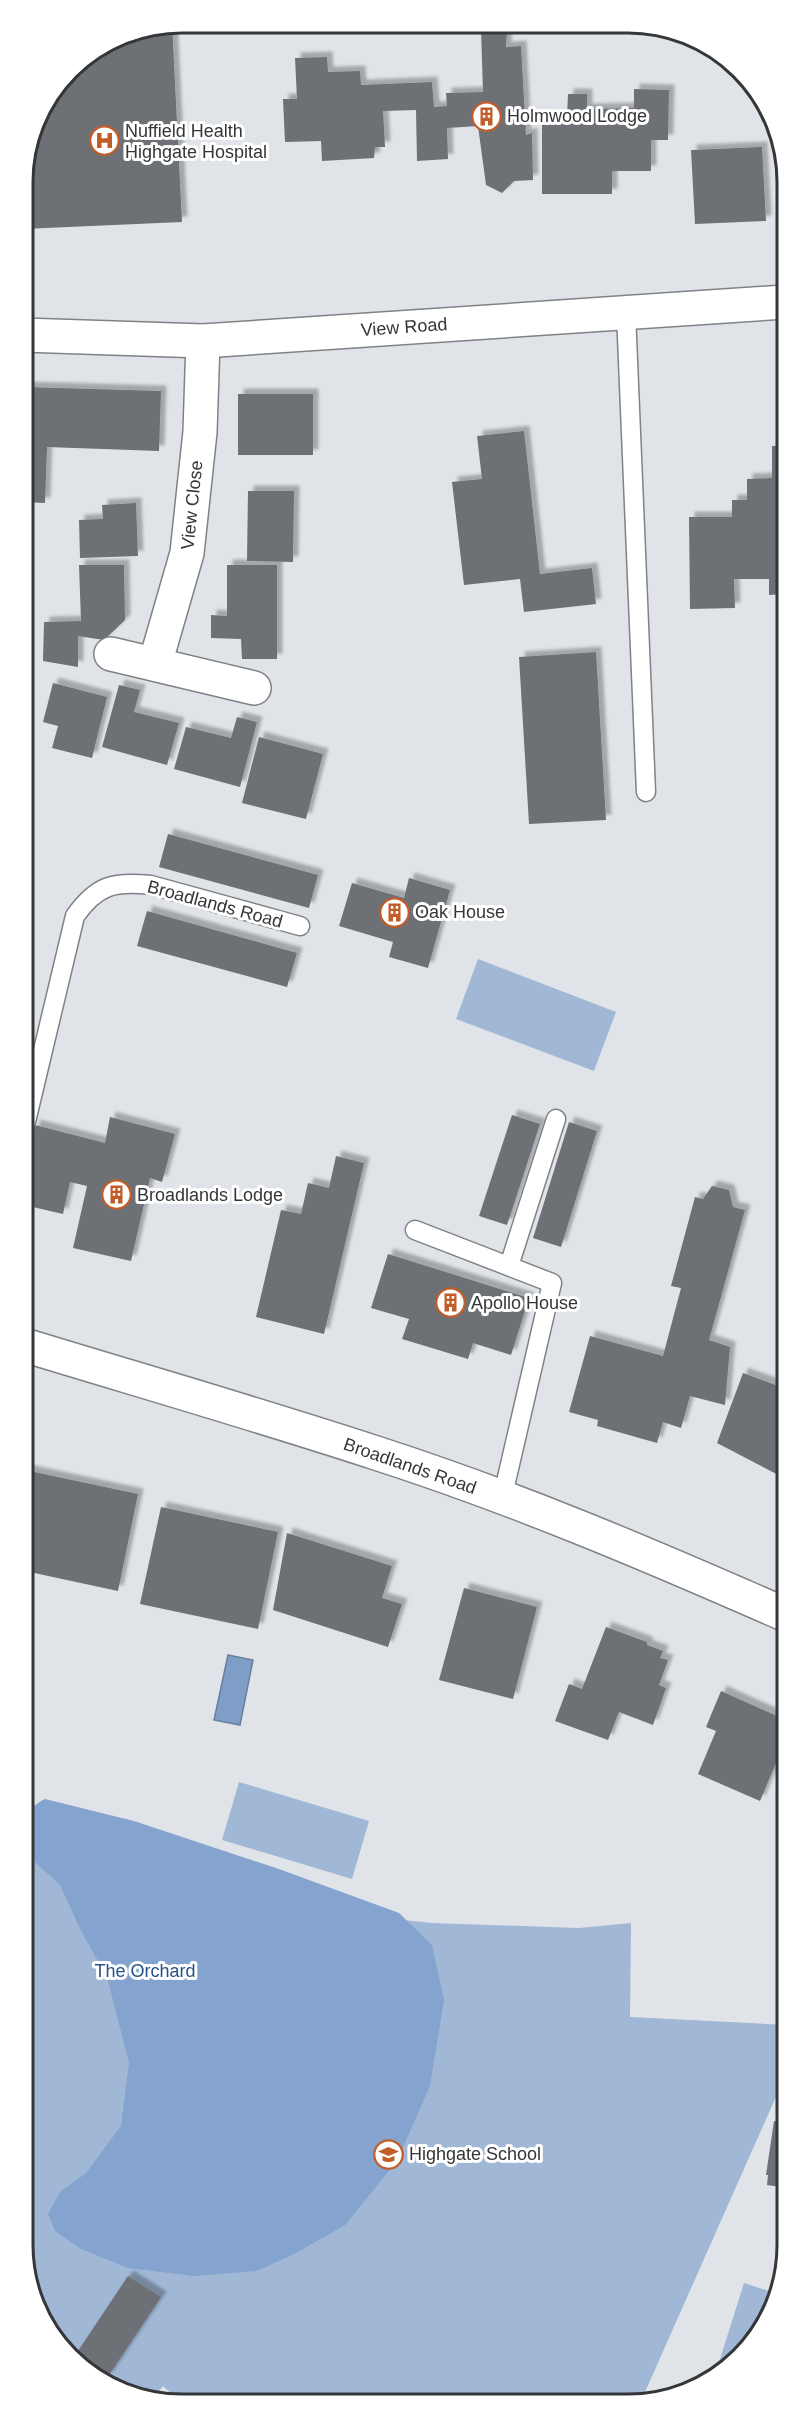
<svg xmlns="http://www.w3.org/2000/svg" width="810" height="2427" viewBox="0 0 810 2427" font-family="Helvetica,sans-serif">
  <defs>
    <filter id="shadow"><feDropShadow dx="5.5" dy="-5.5" stdDeviation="1.5" flood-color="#0004"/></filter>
  </defs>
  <rect width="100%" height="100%" fill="#e0e4e8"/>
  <!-- green -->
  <g fill="#a0b7d6">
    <path d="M478,959L616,1012L594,1071L456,1019Z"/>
    <path d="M239,1782L369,1821L352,1879L222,1840Z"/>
    <path d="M25,1807L394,1919L432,1923L579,1928L631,1923L630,2017L787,2025V2072L641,2401H179L163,2386L151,2401L69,2358L26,2277Z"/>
    <path d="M744,2283L778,2294L775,2306L748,2350L714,2378Z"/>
  </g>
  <!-- forest -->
  <path fill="#84a4cf" d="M45,1799L134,1821L279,1869L399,1913L432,1945L444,2000L430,2086L397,2161L345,2225L296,2253L257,2271L194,2276L128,2268L81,2249L55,2231L48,2214L60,2192L86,2173L121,2126L129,2063L107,1977L80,1929L60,1885L26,1854C21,1830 22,1810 45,1799Z"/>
  <!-- water -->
  <path fill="#7e9ec8" stroke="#687f9d" stroke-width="1.5" d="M228,1655L253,1660L240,1725L214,1720Z"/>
  <!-- building -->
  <g fill="#6d7074" filter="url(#shadow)">
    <path d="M172,24L182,222L23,229V171L39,111L66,75H82L81,60L121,34Z"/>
    <path d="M481,29H507L506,47L521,46L526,135L532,133L533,180L514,181L502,193L486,185L478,126L447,128L448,159L417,161L416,110L383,111L385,147H375L374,158L322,161L321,141L285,142L283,99H297L295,58L327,57L328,72L360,71L361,85L432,82L434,107L447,106L446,93L483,92Z"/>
    <path d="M634,89L669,90L668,140H651V171H612V194H542V117H567L568,94H587V109L634,108Z"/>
    <path d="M762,147L766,221L695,224L691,150Z"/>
    <path d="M23,387L161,391L159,451L47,447L45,503L23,502Z"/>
    <rect x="238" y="394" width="75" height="61"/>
    <path d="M524,431L540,574L592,568L596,604L524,612L520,579L464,585L452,482L482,479L477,436Z"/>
    <path d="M772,446H785V594L769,595V579H734L735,608L690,609L689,517H732V500H747V479L772,478Z"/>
    <path d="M248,491H294L293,562L247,561Z"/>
    <path d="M136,503L138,556L80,558L79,520L103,519L102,505Z"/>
    <path d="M79,565H124L125,620L104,640L78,636V667L43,661L44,622L81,621Z"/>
    <path d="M227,565H277V659H242L241,639L211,638V615L227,616Z"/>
    <path d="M596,652L606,820L529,824L519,657Z"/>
    <path d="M53,683L107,697L92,758L52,748L58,726L43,722Z"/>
    <path d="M119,685L140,690L134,712L179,723L167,765L102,747Z"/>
    <path d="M237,717L257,722L240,787L174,769L186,727L231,738Z"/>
    <path d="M259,737L323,754L306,819L242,803Z"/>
    <path d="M168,834L318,875L309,908L159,867Z"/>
    <path d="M409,878L450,890L428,968L389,957L393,942L339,926L352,883L404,898Z"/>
    <path d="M147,911L297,953L287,987L137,946Z"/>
    <path d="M512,1115L540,1124L507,1225L479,1216Z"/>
    <path d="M110,1117L175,1134L162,1182L150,1178L131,1261L73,1248L87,1186L70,1182L63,1214L24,1205V1167L35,1125L105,1143Z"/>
    <path d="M569,1122L597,1131L561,1247L533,1238Z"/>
    <path d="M336,1156L364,1163L324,1334L256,1317L281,1210L301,1214L308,1183L329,1188Z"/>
    <path d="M712,1186L729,1190L733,1207L745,1210L709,1340L730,1347L725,1405L690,1396L681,1428L663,1422L657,1443L597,1426L598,1420L569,1412L590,1336L663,1356L681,1288L671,1286L695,1197L703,1199Z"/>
    <path d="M388,1254L529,1298L511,1355L473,1343L468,1359L402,1339L409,1319L371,1308Z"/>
    <path d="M743,1373L786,1389V1479L717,1443Z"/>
    <path d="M25,1470L138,1494L118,1591L25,1571Z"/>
    <path d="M161,1507L278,1532L258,1629L140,1604Z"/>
    <path d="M287,1533L392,1566L382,1598L402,1604L388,1647L273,1610Z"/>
    <path d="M464,1588L537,1607L513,1699L439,1680Z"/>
    <path d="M606,1627L647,1642V1645L663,1651L660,1658L668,1660L659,1685L666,1688L653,1725L619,1712L608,1740L555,1721L569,1684L582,1689Z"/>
    <path d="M721,1691L786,1720V1739L760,1801L698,1774L716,1731L706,1727Z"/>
    <path d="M774,2121L787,2123V2188L767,2185L768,2175H766Z"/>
    <path d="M128,2276L161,2297L107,2378L72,2360Z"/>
  </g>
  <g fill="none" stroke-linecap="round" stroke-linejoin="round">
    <defs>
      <g id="lane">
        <path d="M626,313L646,792"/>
        <path d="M24,1130L75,916C97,885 114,881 151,885L300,926"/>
        <path d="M415,1230L552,1283L502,1499"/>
        <path d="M509,1266L556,1119"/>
      </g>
      <g id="street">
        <path d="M23,335L203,341L785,302"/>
        <path d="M111,654L254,688"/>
        <path d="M155,664L187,553L200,432L203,341"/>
        <path d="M24,1345C142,1381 260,1415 376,1453C516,1498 652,1556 786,1615"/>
      </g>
    </defs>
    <!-- lane casing -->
    <use href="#lane" stroke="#7f8286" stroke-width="21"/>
    <!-- street casing -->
    <use href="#street" stroke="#7f8286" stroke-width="36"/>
    <!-- lane -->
    <use href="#lane" stroke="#fff" stroke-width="18"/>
    <!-- street -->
    <use href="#street" stroke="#fff" stroke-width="33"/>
  </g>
  <!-- icons -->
  <defs>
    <symbol id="building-ring" viewBox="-11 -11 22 22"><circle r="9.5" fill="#fff" stroke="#c25d29" stroke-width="1.5"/><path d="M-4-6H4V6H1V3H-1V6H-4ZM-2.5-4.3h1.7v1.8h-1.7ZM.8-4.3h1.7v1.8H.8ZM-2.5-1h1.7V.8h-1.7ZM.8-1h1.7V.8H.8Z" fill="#c25d29"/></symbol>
    <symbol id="hospital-ring" viewBox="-11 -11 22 22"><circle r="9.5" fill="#fff" stroke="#c25d29" stroke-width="1.5"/><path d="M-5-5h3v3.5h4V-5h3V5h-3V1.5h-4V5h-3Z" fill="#c25d29"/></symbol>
    <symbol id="school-ring" viewBox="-11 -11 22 22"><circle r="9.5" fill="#fff" stroke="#c25d29" stroke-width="1.5"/><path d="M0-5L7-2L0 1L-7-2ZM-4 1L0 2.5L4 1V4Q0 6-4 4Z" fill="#c25d29"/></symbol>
  </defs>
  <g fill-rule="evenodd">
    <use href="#building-ring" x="470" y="100" width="33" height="33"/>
    <use href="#hospital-ring" x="88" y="124" width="33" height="33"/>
    <use href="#building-ring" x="378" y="896" width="33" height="33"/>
    <use href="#building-ring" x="100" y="1178" width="33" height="33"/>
    <use href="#building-ring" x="434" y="1286" width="33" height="33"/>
    <use href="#school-ring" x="372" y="2138" width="33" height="33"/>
  </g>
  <g text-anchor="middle" stroke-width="6" stroke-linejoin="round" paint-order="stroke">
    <!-- poi labels -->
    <g font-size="18" fill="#353638" stroke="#fff" text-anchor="start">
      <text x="507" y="122">Holmwood Lodge</text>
      <text x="125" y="137">Nuffield Health<tspan x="125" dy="21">Highgate Hospital</tspan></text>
      <text x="415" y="918">Oak House</text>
      <text x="137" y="1201">Broadlands Lodge</text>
      <text x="471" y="1309">Apollo House</text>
      <text x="409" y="2160">Highgate School</text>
    </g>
    <!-- street labels -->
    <g font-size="18" fill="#353638" stroke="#fff">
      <text transform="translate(404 327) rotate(-4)" y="6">View Road</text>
      <text transform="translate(192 505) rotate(-84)" y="6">View Close</text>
      <text transform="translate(215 904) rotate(15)" y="6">Broadlands Road</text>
      <text transform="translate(410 1466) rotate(19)" y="6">Broadlands Road</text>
    </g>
    <!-- park labels -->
    <g font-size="18" fill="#285389" stroke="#fff">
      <text x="145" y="1977">The Orchard</text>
    </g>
  </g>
  <!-- crop -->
  <path d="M0 0H810V2427H0ZM182 33H628A149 149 0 0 1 777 182V2245A149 149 0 0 1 628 2394H182A149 149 0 0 1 33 2245V182A149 149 0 0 1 182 33Z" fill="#fff" fill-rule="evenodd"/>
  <path fill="none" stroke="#353638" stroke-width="3" d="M182 33H628A149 149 0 0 1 777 182V2245A149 149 0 0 1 628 2394H182A149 149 0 0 1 33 2245V182A149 149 0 0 1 182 33Z"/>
</svg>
